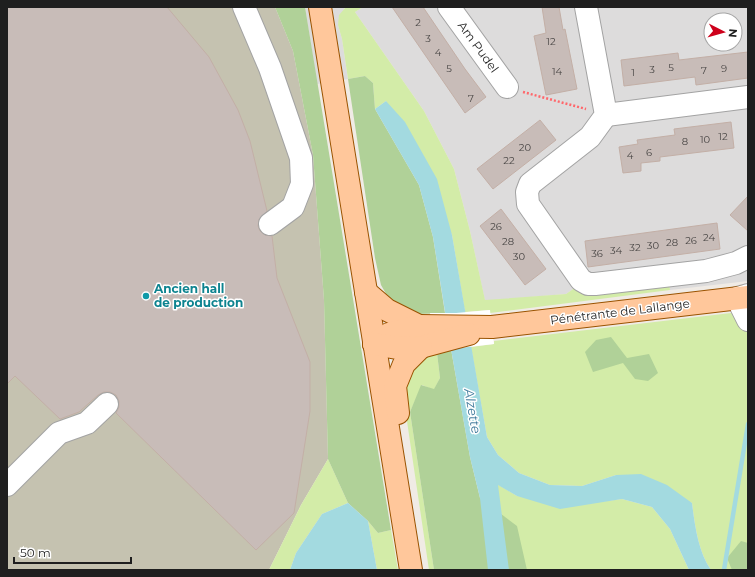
<svg xmlns="http://www.w3.org/2000/svg" width="755" height="577" viewBox="0 0 755 577" font-family="Montserrat,sans-serif">
  <rect width="100%" height="100%" fill="#f0ebe5"/>
  <!-- residential -->
  <g fill="#dddcdc" fill-rule="evenodd">
    <path d="M305,7H346L344,9L338,25L342,39L348,79L317,84Z"/>
    <path d="M363,7H748V281L670,290L669,284L576,287L566,294L485,301L470,231L454,169L424,111L355,12ZM711,20H735V44H711Z"/>
  </g>
  <!-- construction -->
  <path fill="#c5c2b0" d="M7,7H275L293,51L313,155L324,300L328,459L301,505L269,570H7Z"/>
  <!-- grass -->
  <g fill="#d3eca8">
    <path d="M346,7H363L355,12L424,111L454,169L470,231L485,300L566,294L576,287L669,283L670,290L490,313L489,310L465,312L452,235L386,101L375,109L373,83L365,76L348,79L342,39L338,25L339,15Z"/>
    <path d="M748,311V570H711C698,551 695,526 692,503L616,475L582,486L550,485L519,473L498,455L487,437L471,347L494,344V341Z"/>
    <path d="M437,353L440,378L434,390L422,385L410,412L434,570H429L404,401C406,388 409,365 422,358C426,356 432,355 437,353Z"/>
    <path d="M328,459L348,503L322,514L296,553L290,570H269L301,505Z"/>
    <path d="M497,484L517,496L591,503L622,499L652,507L670,529L689,570H509Z"/>
    <path d="M368,521L378,533L391,530L398,570H377Z"/>
  </g>
  <!-- forest -->
  <g fill="#b0d198">
    <path d="M275,7H305L391,530L378,533L368,521L348,503L328,459L324,300L313,155L293,51Z"/>
    <path d="M365,76L373,83L375,109L419,185L433,237L445,313L418,314L389,299L381,285L375,258L348,79Z"/>
    <path d="M611,337L627,358L649,354L658,373L648,381L635,379L623,363L593,372L585,352L596,340Z"/>
    <path d="M451,349L470,457L480,498L517,526L527,570H434L410,412L421,385L434,389L440,378L437,353Z"/>
    <path d="M741,541L748,543V570H732L727,558Z"/>
  </g>
  <!-- water -->
  <g fill="#a3dae0">
    <path d="M386,101L405,122L437,179L452,235L487,437L498,455L519,473L550,485L582,486L616,475L641,474L667,485L692,503C695,526 698,551 711,570H689L670,529L652,507L622,499L560,509L517,496L498,485L509,570H488L480,498L470,457L451,349L433,237L419,185L375,109Z"/>
    <path d="M348,503L368,521L377,570H290L296,553L322,514Z"/>
  </g>
  <!-- pier -->
  <path fill="#fff" d="M490,310L494,344L451,349L437,353L430,313H456Z"/>
  <g fill="none" stroke-linecap="round" stroke-linejoin="round">
    <!-- stream -->
    <path stroke="#a3dae0" stroke-width="4.5" d="M724,570L748,424"/>
  </g>
  <!-- building -->
  <g fill="#c8bcb8" stroke="#c3afa6">
    <path d="M7,7H167L209,57L238,110L250,141L267,211L259,219L258,226L260,231L265,235L272,236L277,278L310,362V411L294,513L256,550L116,413L119,407V401L116,395L110,392H104L98,395L79,412L60,419L15,376L7,384Z"/>
    <path d="M392,7H423L465,69L486,97L465,113Z"/>
    <path d="M542,7H559L563,30L565,29L577,89L546,95L534,36L546,33Z"/>
    <path d="M748,52V78L696,85L695,77L624,86L621,60L678,53L679,60Z"/>
    <path d="M540,120L556,140L493,189L477,169Z"/>
    <path d="M731,122L734,148L660,157V161L641,163V171L623,173L619,147L638,144L637,140L675,135L674,129Z"/>
    <path d="M748,196V231L730,215Z"/>
    <path d="M501,209L546,269L525,285L480,226Z"/>
    <path d="M717,223L720,249L588,267L585,241Z"/>
  </g>
  <g fill="none" stroke-linecap="round" stroke-linejoin="round">
    <defs>
      <g id="minor">
        <path d="M244,7L270,68L301,158L302,184L293,207L270,224"/>
        <path d="M449,7L507,87"/>
        <path d="M586,7L606,115L590,137L530,184L527,192L528,204L581,280L588,284H595L706,271L736,263L748,257"/>
        <path d="M606,115L748,97"/>
        <path d="M748,295L737,298L748,320"/>
        <path d="M7,485L59,433L87,423L107,404"/>
      </g>
      <g id="major">
        <path d="M320,7L411,570"/>
        <path d="M366,292L387,310L419,326"/>
        <path d="M374,344L389,334L419,326L492,327L748,297"/>
        <path d="M374,344L397,348L421,347L469,334"/>
        <path d="M398,413L395,386L404,364L421,347"/>
      </g>
    </defs>
    <!-- minor casing -->
    <use href="#minor" stroke="#a3a3a3" stroke-width="24"/>
    <!-- major casing -->
    <use href="#major" stroke="#9a5300" stroke-width="24"/>
    <!-- path -->
    <path stroke="#ff676b" stroke-width="2.5" stroke-dasharray="2 2" stroke-linecap="butt" d="M523,92L586,109"/>
    <!-- minor -->
    <use href="#minor" stroke="#fff" stroke-width="22"/>
    <!-- major -->
    <use href="#major" stroke="#ffc79b" stroke-width="22"/>
  </g>
  <!-- markers -->
  <circle fill="#0f9aa8" stroke="#fff" stroke-width="1.5" cx="146" cy="296" r="4"/>
  <g text-anchor="middle" stroke-width="3" stroke-linejoin="round" paint-order="stroke">
    <!-- number labels -->
    <g font-size="10" fill="#494645">
      <text x="418" y="26">2</text>
      <text x="428" y="42">3</text>
      <text x="551" y="45">12</text>
      <text x="438" y="56">4</text>
      <text x="671" y="71">5</text>
      <text x="449" y="72">5</text>
      <text x="724" y="72">9</text>
      <text x="652" y="73">3</text>
      <text x="704" y="74">7</text>
      <text x="557" y="75">14</text>
      <text x="633" y="76">1</text>
      <text x="471" y="102">7</text>
      <text x="723" y="140">12</text>
      <text x="705" y="143">10</text>
      <text x="685" y="145">8</text>
      <text x="525" y="151">20</text>
      <text x="649" y="156">6</text>
      <text x="630" y="159">4</text>
      <text x="509" y="164">22</text>
      <text x="496" y="230">26</text>
      <text x="709" y="241">24</text>
      <text x="691" y="244">26</text>
      <text x="508" y="245">28</text>
      <text x="672" y="246">28</text>
      <text x="653" y="249">30</text>
      <text x="635" y="251">32</text>
      <text x="616" y="254">34</text>
      <text x="597" y="257">36</text>
      <text x="519" y="260">30</text>
    </g>
    <!-- street labels -->
    <g font-size="12" fill="#1f1f1f" stroke="#fff">
      <text transform="translate(478 47) rotate(54)" y="4">Am Pudel</text>
      <text transform="translate(620 312) rotate(-7)" y="4">Pénétrante de Lallange</text>
    </g>
    <!-- culture labels -->
    <g font-size="12" font-weight="bold" fill="#0d838f" stroke="#fff" text-anchor="start">
      <text x="154" y="293">Ancien hall<tspan x="154" dy="14">de production</tspan></text>
    </g>
    <!-- water labels -->
    <g font-size="13" font-style="italic" fill="#3f799b" stroke="#fff">
      <text transform="translate(473 411) rotate(80)" y="5">Alzette</text>
    </g>
  </g>
  <!-- border -->
  <rect width="755" height="577" fill="none" stroke="#1f1f1f" stroke-width="16"/>
  <!-- north arrow -->
  <g transform="translate(723 32) rotate(96)"><circle r="19" fill="#ffffff" stroke="#a5a5a5"/>
  <path d="M0-3L7 15L0 10L-7 15Z" fill="#ce001b"/>
  <text y="-6" font-size="11" font-weight="bold" text-anchor="middle" fill="#1f1f1f">N</text>
  </g>
  <!-- scale -->
  <path d="M14 557v6h117v-6" fill="none" stroke="#1f1f1f" stroke-width="2"/>
  <text x="20" y="557" font-size="12" fill="#1f1f1f" stroke="#ffffff" stroke-width="3" paint-order="stroke">50 m</text>
</svg>
